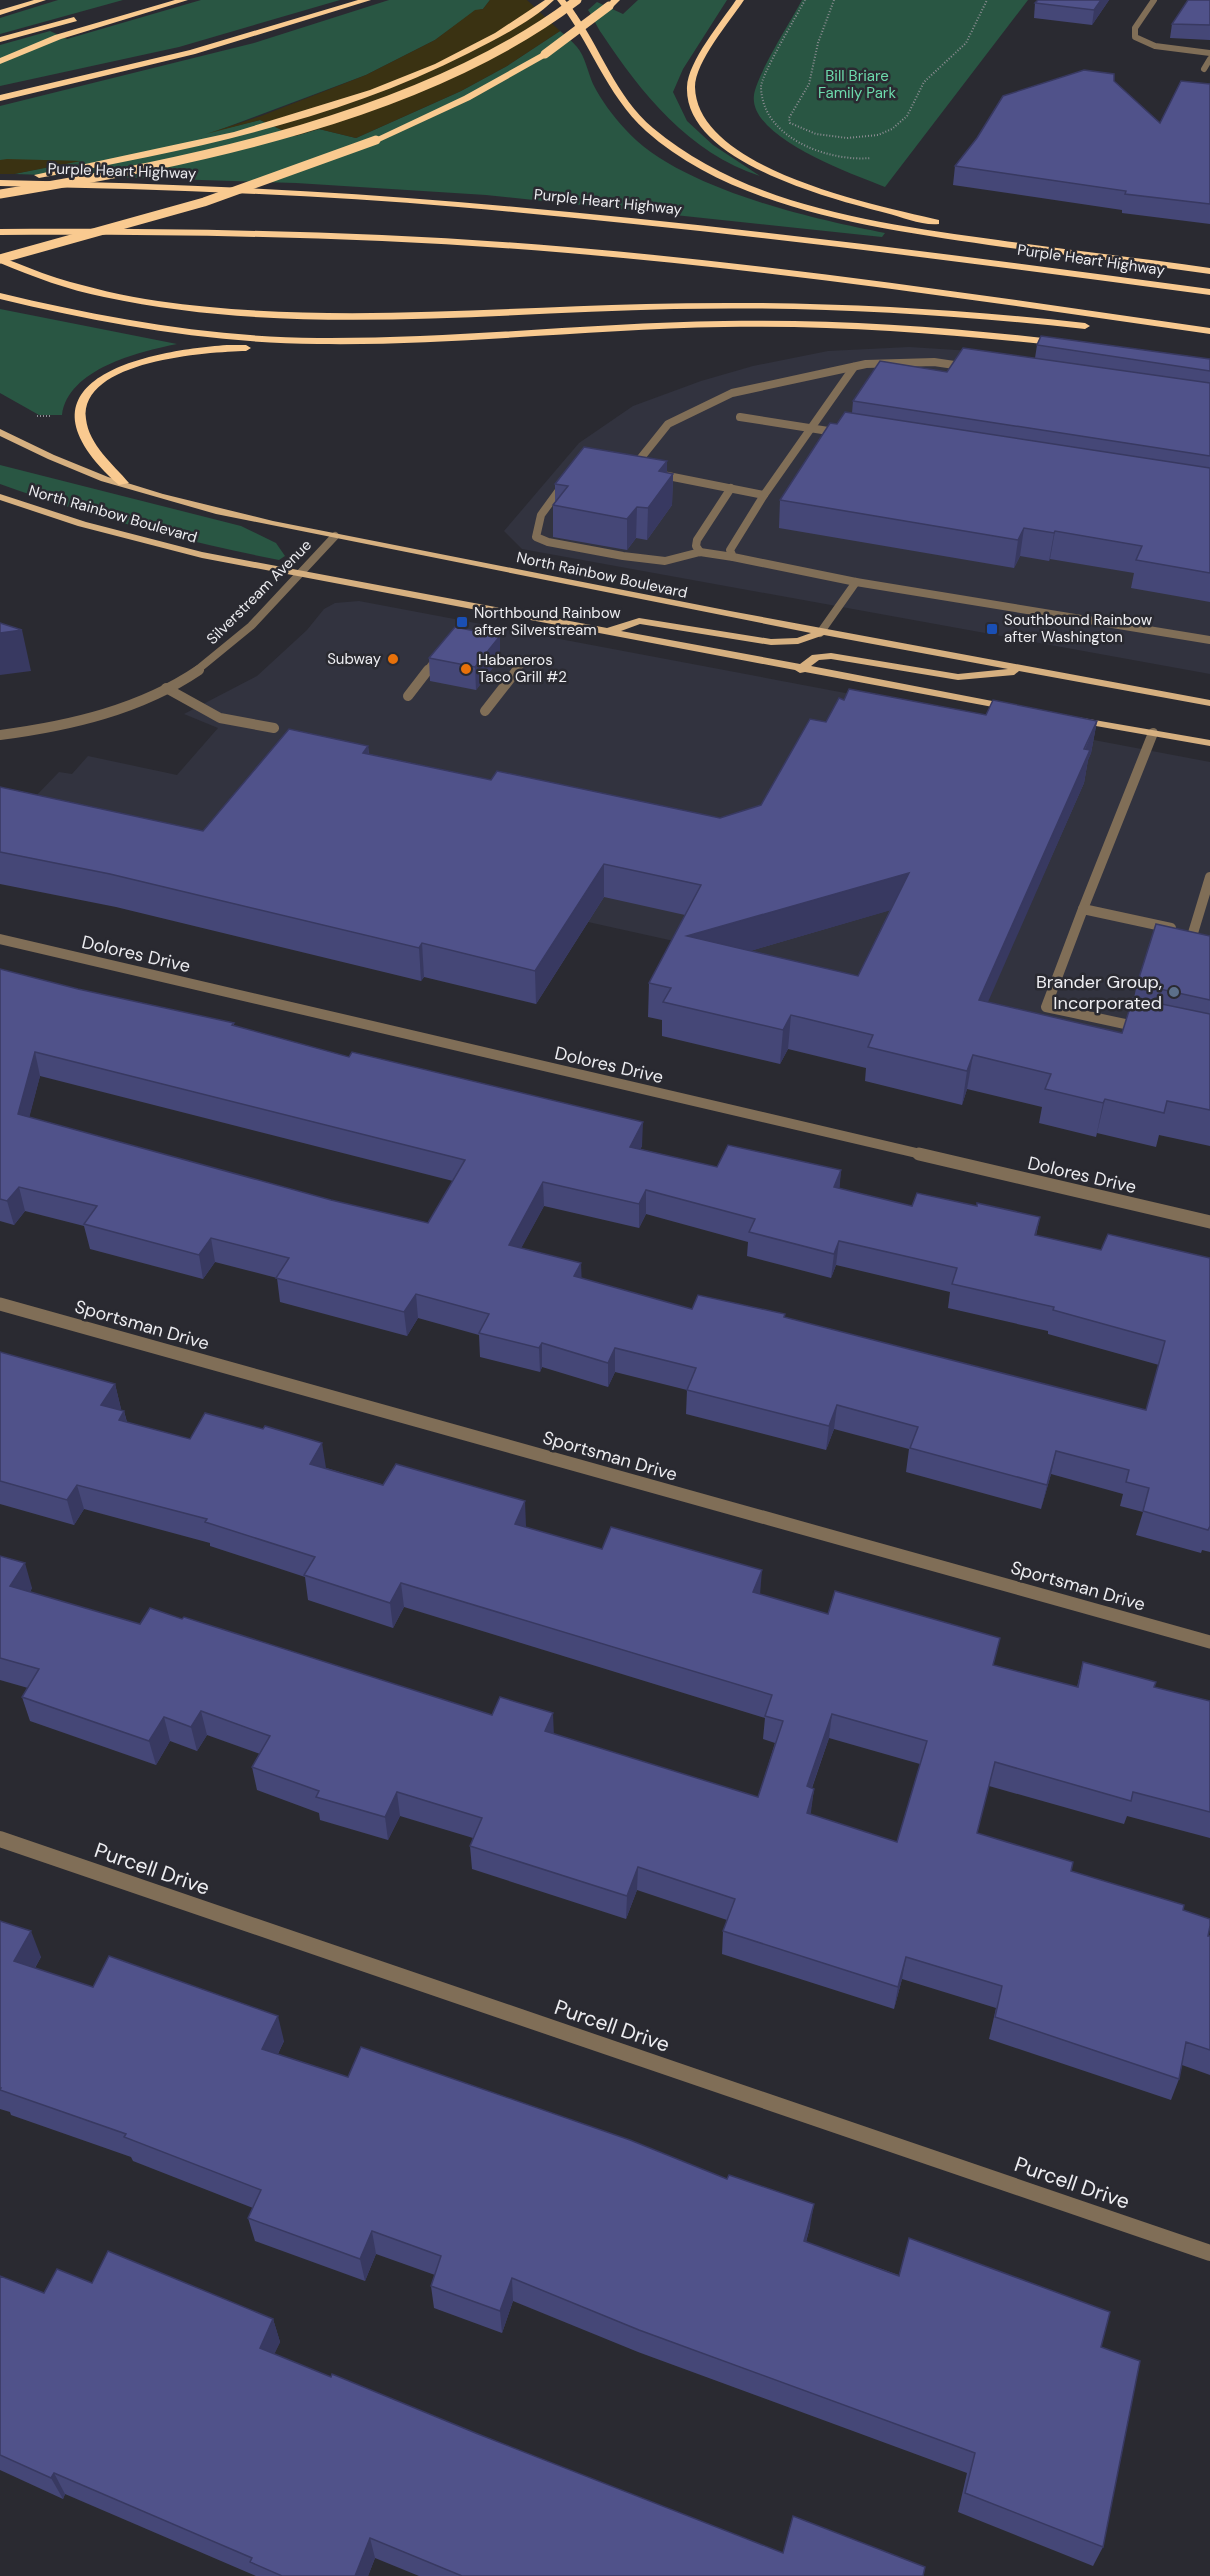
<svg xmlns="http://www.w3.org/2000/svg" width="1210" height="2576" viewBox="0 0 1210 2576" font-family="'DM Sans',sans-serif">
  <rect width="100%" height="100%" fill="#2a2a31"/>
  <!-- built -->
  <g fill="#32333f">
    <path d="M909,347L972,351L1210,384V674L522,549L504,531L579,443L633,406L701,381L753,366L828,351Z"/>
    <path d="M359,601L1210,762V1060L33,799L59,772L72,774L88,756L177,775L218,728L184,714L257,676L307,630L324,609L335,603Z"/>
  </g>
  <!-- green -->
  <g fill="#295643">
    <path d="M58,0H123L0,34V18Z"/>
    <path d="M201,0H340L179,47L0,86V45L50,31L67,39Z"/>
    <path d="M389,0H490L483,9L475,11L435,40L366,75L219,130L260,120L295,136L319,129L356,138L461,91L507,66L560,31C566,36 572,41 577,47C585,56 588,73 593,84C601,100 613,116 625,129C677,188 809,218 885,233L882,237L486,195L296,183L14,174L77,161L0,160V106L254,43Z"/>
    <path d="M638,0H727L683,69L673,92L687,121L713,145L760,176C689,153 641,93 602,34C596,26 594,18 588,10L597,2L623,14Z"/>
    <path d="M802,0H1028L885,187C855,175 748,138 754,95C757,74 791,21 802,0Z"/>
    <path d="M0,309L177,344C138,352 68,369 62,415H39L0,393Z"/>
    <path d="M0,465L241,526L276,543L285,556L279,560C182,541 93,517 0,484Z"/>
  </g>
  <!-- sand -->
  <g fill="#3a3212">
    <path d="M490,0H527L560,31L507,66L461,91L356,138L319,129L295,136L260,120L206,134L261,116L366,75L435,40L475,10L483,9Z"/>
    <path d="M0,160L7,159L81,161L14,174H0Z"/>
  </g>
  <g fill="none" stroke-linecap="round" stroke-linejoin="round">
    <!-- path -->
    <g stroke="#8d8d93" stroke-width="2" stroke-dasharray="1 2" stroke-linecap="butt">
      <path d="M805,0C797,15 761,75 761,87C762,139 830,162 871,158"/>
      <path d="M834,0L818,43L809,84L789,118L790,123L816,134L847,138L878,135L892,129L907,116L924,82L966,43L987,0"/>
      <path d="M37,416H52"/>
    </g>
    <!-- lane-far2 -->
    <path stroke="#806e57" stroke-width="6" d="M1204,69L1210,59"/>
    <!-- lane-far1 -->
    <g stroke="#806e57" stroke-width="8">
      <path d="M740,417L841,433"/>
      <path d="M632,469L668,424L732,393L866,364L934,362L968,367"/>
      <path d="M658,474L764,495L730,550L733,557L856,582L1210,640"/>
      <path d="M565,482L541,515L536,537L548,542L623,556L665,561L700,552L733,557"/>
      <path d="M764,495L854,367"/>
      <path d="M700,552L696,546L697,540L731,488"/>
      <path d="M820,633L856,582"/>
      <path d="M427,671L439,656"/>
      <path d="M515,671L520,665"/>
    </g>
    <!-- lane -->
    <g stroke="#806e57" stroke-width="10">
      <path d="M166,688L220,718L274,728"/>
      <path d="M408,696L428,670"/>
      <path d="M485,711L517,670"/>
      <path d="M1083,909L1153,733"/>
      <path d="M1193,933L1210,877"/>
      <path d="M1139,1027L1046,1007L1083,909L1171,928"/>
    </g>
    <!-- street-far4 -->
    <path stroke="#806e57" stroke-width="6" d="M1154,0L1135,28V37L1155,46L1210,53"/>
    <!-- street-far3 -->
    <path stroke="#806e57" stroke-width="8" d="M196,671L251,626L335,536"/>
    <!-- street-far2 -->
    <g stroke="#806e57" stroke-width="10">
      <path d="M0,735C69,726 140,710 199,670"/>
      <path d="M0,939L925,1155"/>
    </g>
    <!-- street-far1 -->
    <g stroke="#806e57" stroke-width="13">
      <path d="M919,1154L1210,1222"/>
      <path d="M0,1304L1210,1642"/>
    </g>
    <!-- street -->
    <path stroke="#806e57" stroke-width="16" d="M0,1839L1210,2253"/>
    <!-- primary -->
    <g fill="#d6b080" fill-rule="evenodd">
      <path d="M0,429L54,455L108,477L163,494L273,521L730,611L1210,700V706L1019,671L1014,675L958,680L831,659L819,660L811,666L1013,705L1015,707L1009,710L805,672L800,673L795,670L202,558L78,526L0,500V494L86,522L202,552L607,628L639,618L771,639L797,638L811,633L216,514L101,481L48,459L0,436ZM640,624L771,645L798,644L824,635L1008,669L958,674L831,653L812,655L800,664L621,631Z"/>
      <path d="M1077,717L1210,740V746L1073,722L1071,720Z"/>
    </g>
    <!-- highway -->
    <g fill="#f9ca90" fill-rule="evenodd">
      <path d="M34,0H46L0,15V10Z"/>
      <path d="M175,0H188L61,39L0,64V58L55,35Z"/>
      <path d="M358,0H371L195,54L0,101V95L190,50Z"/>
      <path d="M545,0H554C531,22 498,38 469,53C336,121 185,151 39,178L34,175L234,132L370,90L435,64L495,33Z"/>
      <path d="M557,0H565L572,8C600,47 616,97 653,128C747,207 881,224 998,240C1069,250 1140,258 1210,268V274C1141,264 1072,256 1003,247C887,230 737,212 646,131C606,95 590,41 557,0Z"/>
      <path d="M611,0H620L612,8H606Z"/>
      <path d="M736,0H744C730,21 695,62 695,87C697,170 877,205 939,220V224C923,226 902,217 886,213C830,199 684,161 687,87C688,61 722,21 736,0Z"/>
      <path d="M74,17L77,21L0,42V37Z"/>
      <path d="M545,51L548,56L470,100L379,142L371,140L464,96Z"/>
      <path d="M0,180C153,183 305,189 458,202C709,223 960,255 1210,289V295C960,261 709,229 458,207C305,194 153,189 0,186Z"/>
      <path d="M0,229C189,228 379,231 568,247C783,265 996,297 1210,328V334C996,303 783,271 568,253C379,237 189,234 0,235Z"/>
      <path d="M0,257C19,263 37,272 57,278C90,288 124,296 158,301C319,324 484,308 646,304C793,300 939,307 1085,323L1090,326L1085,329C948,314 811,306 674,309C485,313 291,337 104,297C68,290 34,277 0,263Z"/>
      <path d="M0,293C104,318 210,337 318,338C453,339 589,323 724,321C837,319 949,327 1061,340L1066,343L1061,346C949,334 837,325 724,327C589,329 453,346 318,344C210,343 104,324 0,299Z"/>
      <path d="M227,345H246L251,348L246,351C208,352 79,360 86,419C89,445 113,464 129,483L119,485C4,382 141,351 227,345Z"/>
    </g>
    <!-- highway-bridge -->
    <g stroke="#f9ca90" stroke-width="9">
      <path d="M545,54L609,6"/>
      <path d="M0,194C187,163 424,117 577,0"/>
      <path d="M0,259L204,202L376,140"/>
    </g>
  </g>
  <!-- wall -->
  <g fill="#454777" fill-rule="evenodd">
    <path d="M1038,0H1109L1092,25L1034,18L1035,3Z"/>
    <path d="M1210,0V40L1170,38L1172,24Z"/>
    <path d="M1114,81L1160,123L1210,84V224L1122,213V210L953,185L955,166Z"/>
    <path d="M1037,345L1210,359V602L1131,588L1134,573L1050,559L1049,561L1020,556L1014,568L779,528L780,500L837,424L852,413L853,401L947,372L1035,358Z"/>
    <path d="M667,461V473L673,474L672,505L647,540L636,538L627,550L553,537V505L555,502V484Z"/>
    <path d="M429,658H500L476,690L430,681Z"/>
    <path d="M844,700L986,715L1097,721L1091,753L1088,760L1084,783L987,1002L1122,1033L1134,998L1137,984L1210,936V1146L1159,1135L1156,1147L1097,1133L1096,1137L1039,1123L1042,1107L967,1089L962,1105L865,1081L866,1068L788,1049L780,1064L662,1036V1020L648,1017L649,983L685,915L604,897L536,1004L424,977L421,981L116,907L0,884V787L203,831L368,746L369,754L491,780L720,818L761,805ZM890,910L858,976L750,951L777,943Z"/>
    <path d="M0,969L78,989L234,1023V1026L642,1146L640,1149L717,1167L841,1170L839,1188L912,1206H977L1040,1217L1036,1236L1101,1250L1210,1258V1552L1202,1550L1201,1553L1136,1535L1143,1512L1120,1506L1123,1494L1051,1474L1041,1509L906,1472L909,1449L834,1429L826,1450L686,1414L687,1390L615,1372L608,1387L542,1367L540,1372L480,1357L479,1335L418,1318L407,1336L280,1302L277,1278L215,1262L203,1279L90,1249L84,1226L25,1211L14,1225L0,1221ZM40,1076L453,1181L428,1223L331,1200L29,1117ZM544,1206L639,1228L646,1214L748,1242L747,1256L831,1278L836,1265L950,1292L948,1308L1048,1331V1334L1159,1365L1146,1410L784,1317L692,1309L581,1278L521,1248Z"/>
    <path d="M0,1352L115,1384L121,1409L120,1410L124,1411L127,1422L190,1439L326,1468L526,1526L525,1527L760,1594L994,1665L1077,1687L1083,1662L1154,1687L1210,1701V1838L1127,1816L1124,1824L989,1786L977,1833L1071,1871L1183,1910L1208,1936H1210V2075L1182,2065L1179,2079L1171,2100L989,2039L996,2008L902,1979L894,2009L722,1954L723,1931L727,1920L637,1890L626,1919L472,1869L470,1846L473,1838L400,1816L388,1840L320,1820L319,1813L257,1790L252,1767L260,1754L207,1735L197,1751L170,1741L156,1765L30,1721L22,1697L28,1688L0,1680V1556L32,1588L30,1592L140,1624L182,1619L758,1797L775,1743L763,1739L765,1718L404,1607L393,1628L308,1600L305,1577L210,1546V1543L84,1509L74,1525L0,1504ZM829,1738L920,1764L897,1842L810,1814L814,1789L812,1788Z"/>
    <path d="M0,1921L41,1957L35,1968L93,1987L284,2041L278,2054L810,2227L806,2242L1101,2347L1103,2547L1093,2566L958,2512L967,2473L638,2352L513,2301L502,2333L434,2308L431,2286L435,2275L376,2254L365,2281L255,2241L248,2218L253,2208L133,2161L131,2157L11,2115L10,2112L0,2109Z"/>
    <path d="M0,2276L44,2293L92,2283L273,2319L280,2342L274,2354L331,2377L783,2553L923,2576H419L375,2558L368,2576H256L65,2494L63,2499L0,2470Z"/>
  </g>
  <!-- shaded-wall -->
  <g fill="#383961">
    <path d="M1101,0H1109L1092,25L1094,10Z"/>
    <path d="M667,461V482L673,474L672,505L647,540L648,508L659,471Z"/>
    <path d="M637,507L636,538L627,550V519Z"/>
    <path d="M1024,528L1020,556L1014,568L1018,540Z"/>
    <path d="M1055,531L1050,559L1049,561L1054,533Z"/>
    <path d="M22,630L31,671L0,675V633Z"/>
    <path d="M500,636V658L476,690L475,667Z"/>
    <path d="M1097,721L1091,753L1088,760L1084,783L974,1034L979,1000Z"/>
    <path d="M368,746L371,778L363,753Z"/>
    <path d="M604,864V897L536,1004L535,971Z"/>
    <path d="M909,873L905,906L685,970L687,936Z"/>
    <path d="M422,943L424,977L421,981L419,948Z"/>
    <path d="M791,1015L788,1049L780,1064L783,1030Z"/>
    <path d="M35,1052L40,1076L24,1138L18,1114Z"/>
    <path d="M973,1055L967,1089L962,1105L967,1071Z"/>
    <path d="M1105,1099L1097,1133L1096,1137L1103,1103Z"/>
    <path d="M643,1122L642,1146L630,1171V1147Z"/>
    <path d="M841,1170L839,1195L834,1187Z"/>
    <path d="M543,1182L544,1206L510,1269L509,1245Z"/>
    <path d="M19,1187L25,1211L14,1225L7,1201Z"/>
    <path d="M646,1190V1214L639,1228V1204Z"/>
    <path d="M211,1238L215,1262L203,1279L199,1255Z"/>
    <path d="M839,1241L836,1265L831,1278L834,1254Z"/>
    <path d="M581,1263L582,1287L574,1276Z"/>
    <path d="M416,1294L418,1318L407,1336L404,1312Z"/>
    <path d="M542,1343V1367L540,1372L539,1348Z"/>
    <path d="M615,1348V1372L608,1387V1363Z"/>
    <path d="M115,1384L121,1409L108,1429L101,1405Z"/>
    <path d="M837,1405L834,1429L826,1450L829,1426Z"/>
    <path d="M124,1411L130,1436L119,1420Z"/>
    <path d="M322,1443L326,1468L314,1489L310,1464Z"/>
    <path d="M1056,1451L1051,1474L1041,1509L1047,1485Z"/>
    <path d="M77,1485L84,1509L74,1525L67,1500Z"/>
    <path d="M525,1501L526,1526L516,1548L515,1524Z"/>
    <path d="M25,1563L32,1588L18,1611L10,1586Z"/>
    <path d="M762,1570L760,1595L753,1592Z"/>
    <path d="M401,1583L404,1607L393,1628L390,1603Z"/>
    <path d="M201,1711L207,1735L197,1751L191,1727Z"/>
    <path d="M553,1713L554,1737L545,1731Z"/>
    <path d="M832,1714L829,1738L804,1810L807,1786Z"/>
    <path d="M164,1717L170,1741L156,1765L149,1741Z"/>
    <path d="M814,1789L811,1812L804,1837L807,1813Z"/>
    <path d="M397,1792L400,1816L388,1840L385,1817Z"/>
    <path d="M638,1867L637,1890L626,1919L627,1896Z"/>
    <path d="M31,1931L41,1957L24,1986L14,1961Z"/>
    <path d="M906,1957L902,1979L894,2009L898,1987Z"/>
    <path d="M278,2016L284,2041L268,2074L262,2049Z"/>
    <path d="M814,2204L810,2227L800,2264L804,2241Z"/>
    <path d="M372,2231L376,2254L365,2281L360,2259Z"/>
    <path d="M512,2278L513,2301L502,2333L500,2311Z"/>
    <path d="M273,2319L280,2342L267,2370L260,2348Z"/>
    <path d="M54,2473L65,2494L63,2499L51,2478Z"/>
    <path d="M370,2538L375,2558L368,2576H355Z"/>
  </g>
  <!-- building -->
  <g fill="#50528a" stroke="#383961" stroke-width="1.5" fill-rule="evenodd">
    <path d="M1038,0H1101L1094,10L1035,3Z"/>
    <path d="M1188,0H1210V25L1172,24Z"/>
    <path d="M1084,70L1114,74V81L1160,123L1181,81L1210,84V204L1125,194L1126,191L955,166L977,138L1003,96Z"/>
    <path d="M1041,336L1210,359V371L1037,345Z"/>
    <path d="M963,348L1210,383V456L853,401L880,361L947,372Z"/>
    <path d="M845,412L1210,468V573L1136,560L1142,546L1055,531L1054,533L1024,528L1018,540L780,500L830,423L837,424Z"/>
    <path d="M584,447L667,461L659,471L673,474L648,508L637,507L627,519L553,505L568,486L555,484Z"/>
    <path d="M0,623L22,630L0,633Z"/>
    <path d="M455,627L500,636L475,667L429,658Z"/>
    <path d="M849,689L986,715L993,700L1097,721L1084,749L1090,750L979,1000L1122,1033L1133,998L1210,1014V1110L1167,1101L1164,1113L1105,1099L1103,1103L1045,1089L1051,1074L973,1055L967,1071L868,1047L873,1035L791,1015L783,1030L663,1002L671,988L649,983L701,885L604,864L535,971L422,943L419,948L110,874L0,852V787L203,831L289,729L368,746L363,753L491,780L497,771L720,818L761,805L810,719L826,722L839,698L844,700ZM909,873L858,976L687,936Z"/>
    <path d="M1156,924L1210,936V1000L1137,984Z"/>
    <path d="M0,969L78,989L234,1023L232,1025L349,1057L352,1052L643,1122L630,1147L717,1167L728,1145L841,1170L834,1187L912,1206L917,1193L977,1206V1203L1040,1217L1035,1235L1101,1250L1108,1234L1210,1258V1526L1208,1530L1143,1511L1149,1488L1126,1482L1129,1470L1056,1451L1047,1485L910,1448L918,1427L837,1405L829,1426L687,1390L696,1368L615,1348L608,1363L542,1343L539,1348L479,1333L489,1314L416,1294L404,1312L276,1278L289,1258L211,1238L199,1255L84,1224L97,1206L19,1187L7,1201L0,1199ZM35,1052L465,1160L428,1223L331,1200L18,1114ZM543,1182L639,1204L646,1190L755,1219L749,1232L834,1254L839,1241L957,1268L952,1284L1054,1307L1053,1310L1165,1341L1146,1410L784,1317L785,1314L698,1295L692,1309L574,1276L581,1263L509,1245Z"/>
    <path d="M0,1352L115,1384L101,1405L124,1411L119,1420L190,1439L205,1413L263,1429L265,1426L322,1443L310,1464L383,1485L396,1464L525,1501L515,1524L602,1549L611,1527L762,1570L753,1592L828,1614L835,1591L1000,1638L993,1665L1078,1687L1083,1662L1156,1682L1154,1687L1210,1701V1812L1133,1792L1131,1801L995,1762L977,1833L1073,1862L1071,1871L1184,1905L1183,1910L1210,1919V1926L1208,1936H1210V2050L1186,2042L1179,2079L995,2017L1002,1986L906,1957L898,1987L723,1931L735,1899L638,1867L627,1896L470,1846L482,1818L397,1792L385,1817L316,1797L319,1791L252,1767L270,1736L201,1711L191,1727L164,1717L149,1741L22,1697L39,1669L0,1658V1556L25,1563L10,1586L140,1624L150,1608L182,1619L184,1617L492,1715L500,1697L553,1713L545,1731L758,1797L783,1721L765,1716L772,1695L401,1583L390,1603L304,1575L315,1557L205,1522L207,1519L77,1485L67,1500L0,1481ZM832,1714L927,1741L897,1842L807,1813L814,1789L807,1786Z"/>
    <path d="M0,1921L31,1931L14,1961L93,1987L109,1956L278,2016L262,2049L348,2077L361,2047L630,2140L727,2179L729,2175L814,2204L804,2241L899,2276L909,2238L1110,2312L1101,2347L1140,2361L1103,2547L965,2493L975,2453L639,2330L512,2278L500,2311L431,2286L441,2256L372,2231L360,2259L248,2218L261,2190L124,2137L126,2134L0,2090L1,2088H0Z"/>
    <path d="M108,2251L273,2319L260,2348L331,2377L332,2374L478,2434L783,2553L793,2516L925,2567L923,2576H462L370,2538L355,2576H282L250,2562L252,2558L54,2473L51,2478L0,2455V2276L44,2293L57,2269L92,2283Z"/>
  </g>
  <!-- markers -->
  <g fill="#1a4fb4" stroke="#2a2a31" stroke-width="2">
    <rect x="456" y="616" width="12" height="12" rx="3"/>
    <rect x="986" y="623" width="12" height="12" rx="3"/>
  </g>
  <g fill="#e8710a" stroke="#2a2a31" stroke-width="2">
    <circle cx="393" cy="659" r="6"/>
    <circle cx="466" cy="669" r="6"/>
  </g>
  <circle fill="#5c6f8a" stroke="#2a2a31" stroke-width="2" cx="1174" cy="992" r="6"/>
  <g text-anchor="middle" stroke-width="5" stroke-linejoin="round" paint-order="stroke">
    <!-- far-park labels -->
    <g font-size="15" fill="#6ddaac" stroke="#2a2a31">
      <text x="857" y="81">Bill Briare<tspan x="857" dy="17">Family Park</tspan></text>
    </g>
    <!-- far-street labels -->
    <g font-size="15" fill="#ededf1" stroke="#2a2a31">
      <text transform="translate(122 171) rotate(2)" y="5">Purple Heart Highway</text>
      <text transform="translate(608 202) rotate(6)" y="5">Purple Heart Highway</text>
      <text transform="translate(1091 260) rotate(8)" y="5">Purple Heart Highway</text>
      <text transform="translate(113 514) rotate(16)" y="5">North Rainbow Boulevard</text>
      <text transform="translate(602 575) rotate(12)" y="5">North Rainbow Boulevard</text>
      <text transform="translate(259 592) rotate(-45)" y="5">Silverstream Avenue</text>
    </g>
    <!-- far-poi labels -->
    <g font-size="15" fill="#ededf1" stroke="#2a2a31" text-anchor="start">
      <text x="474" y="618">Northbound Rainbow<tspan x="474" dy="17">after Silverstream</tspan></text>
      <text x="1004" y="625">Southbound Rainbow<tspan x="1004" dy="17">after Washington</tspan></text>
      <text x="381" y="664" text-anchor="end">Subway</text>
      <text x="478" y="665">Habaneros<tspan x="478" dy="17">Taco Grill #2</tspan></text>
    </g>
    <!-- street labels -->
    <g font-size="18" fill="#ededf1" stroke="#2a2a31">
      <text transform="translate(136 954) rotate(13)" y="6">Dolores Drive</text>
      <text transform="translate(609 1065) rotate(13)" y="6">Dolores Drive</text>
      <text transform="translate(1082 1175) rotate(13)" y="6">Dolores Drive</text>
      <text transform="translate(142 1325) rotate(16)" y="6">Sportsman Drive</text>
      <text transform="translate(610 1456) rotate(16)" y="6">Sportsman Drive</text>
      <text transform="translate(1078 1586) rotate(16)" y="6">Sportsman Drive</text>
    </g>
    <!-- poi labels -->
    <g font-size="18" fill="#ededf1" stroke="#2a2a31" text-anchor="end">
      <text x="1162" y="988">Brander Group,<tspan x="1162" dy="21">Incorporated</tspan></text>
    </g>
    <!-- near-street labels -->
    <g font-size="21" fill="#ededf1" stroke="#2a2a31">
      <text transform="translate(152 1869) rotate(19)" y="7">Purcell Drive</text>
      <text transform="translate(612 2026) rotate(19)" y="7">Purcell Drive</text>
      <text transform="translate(1072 2183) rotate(19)" y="7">Purcell Drive</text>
    </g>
  </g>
</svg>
